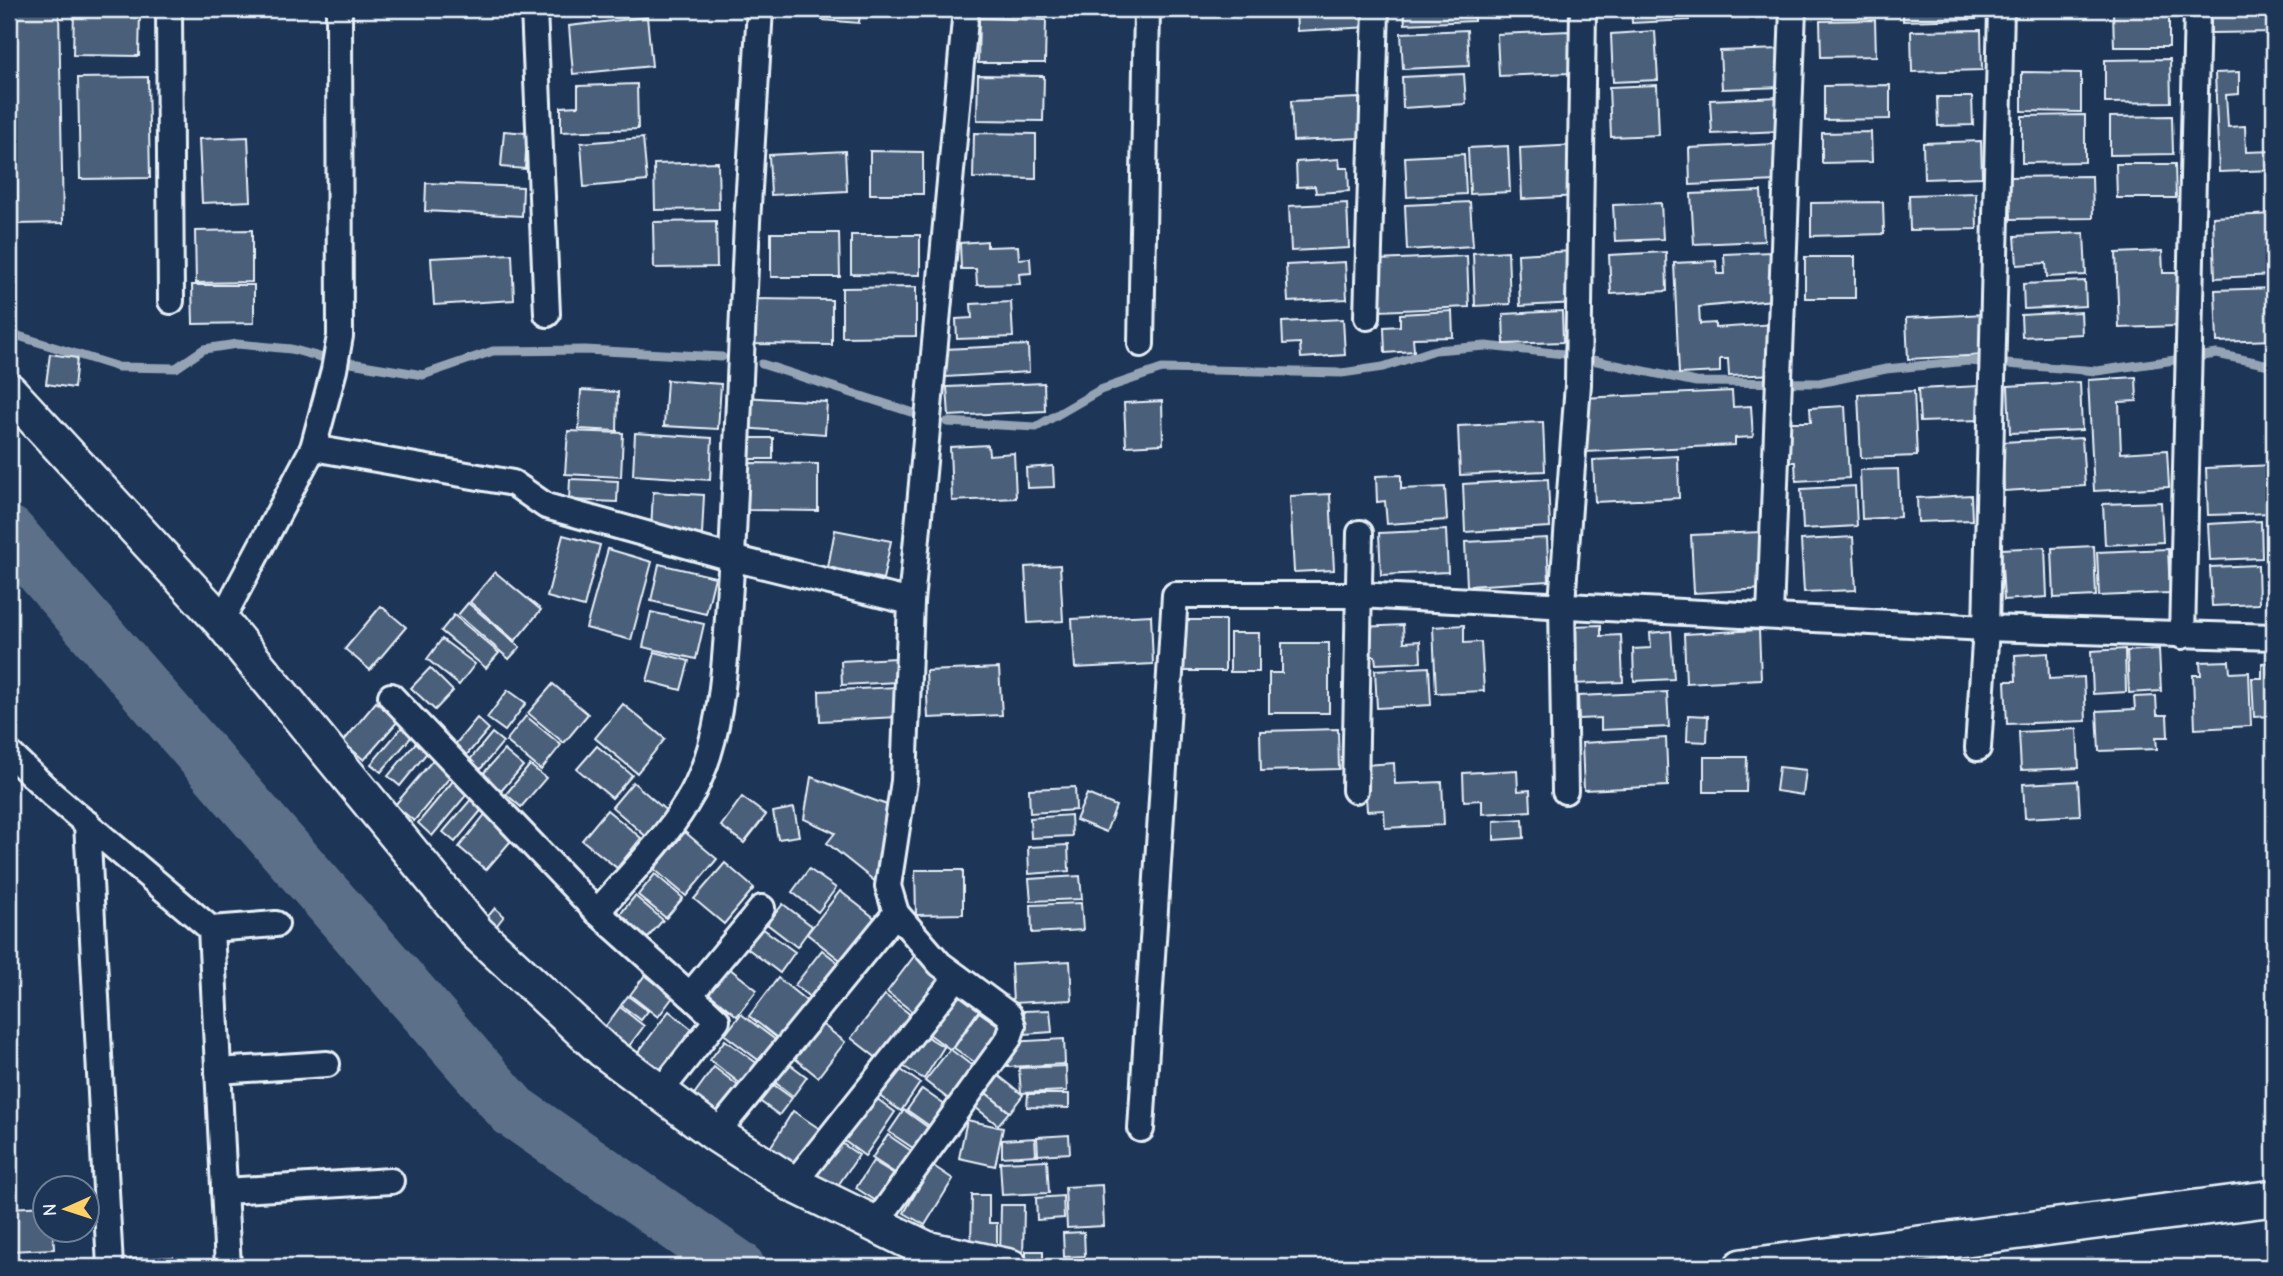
<svg xmlns="http://www.w3.org/2000/svg" width="2283" height="1276" viewBox="0 0 2283 1276" font-family="'Comic Neue',sans-serif">
  <rect width="100%" height="100%" fill="#1d3557"/>
  <filter id="ink" filterUnits="userSpaceOnUse"><feTurbulence type="fractalNoise" baseFrequency=".0143" numOctaves="2"/><feDisplacementMap in="SourceGraphic" scale="14" xChannelSelector="R" yChannelSelector="G"/><feConvolveMatrix kernelMatrix="1 2 1 2 8 2 1 2 1" color-interpolation-filters="sRGB"/></filter>
  <g filter="url(#ink)">
    <g fill="none" stroke-linecap="round" stroke-linejoin="round">
      <!-- stream -->
      <g stroke="#95a4b5" stroke-width="9">
        <path d="M9,333L118,367L176,368L204,349L237,344L291,349L320,357"/>
        <path d="M351,363L423,375L493,351L585,350L722,357"/>
        <path d="M762,364L917,414"/>
        <path d="M947,422L1036,427L1100,390L1162,369L1342,373L1383,367L1435,350L1486,346L1564,354L1696,382L1819,383L1886,369L1968,361L2097,371L2217,354L2274,366"/>
      </g>
      <!-- river -->
      <path stroke="#5d7089" stroke-width="54" d="M9,533L513,1111L738,1267"/>
    </g>
    <!-- building -->
    <g fill="#495e7a" stroke="#e8f1f8" stroke-width="2">
      <path d="M14,9H59L63,223L18,224Z"/>
      <path d="M577,9H631V12Z"/>
      <path d="M776,9H814V17L776,14Z"/>
      <path d="M822,9H860L859,23L822,20Z"/>
      <path d="M1296,9H1370L1371,27L1297,31Z"/>
      <path d="M1404,9H1474V21L1405,24Z"/>
      <path d="M1631,9H1688L1689,20L1632,23Z"/>
      <path d="M1903,9H1976V19L1903,21Z"/>
      <path d="M2211,9H2274V32L2211,33Z"/>
      <path d="M74,10L140,11L139,56L73,55Z"/>
      <path d="M2169,11V47H2114L2113,12Z"/>
      <path d="M647,17L652,66L573,74L569,26Z"/>
      <path d="M979,18L1046,20L1045,63H978Z"/>
      <path d="M1875,20L1876,56L1821,57L1820,21Z"/>
      <path d="M1467,30L1469,66L1403,69L1401,33Z"/>
      <path d="M1981,30L1982,70L1912,72L1911,31Z"/>
      <path d="M1569,31L1570,73L1499,76L1497,34Z"/>
      <path d="M1655,31L1658,80L1613,82L1611,34Z"/>
      <path d="M1783,49L1784,87L1722,89L1720,51Z"/>
      <path d="M2170,59L2171,102L2105,103V60Z"/>
      <path d="M2022,72L2081,73V112L2022,111Z"/>
      <path d="M2239,72V94L2226,95L2228,127L2245,126L2246,152L2274,151V170L2219,172L2215,73Z"/>
      <path d="M1464,74L1466,104L1403,108L1402,77Z"/>
      <path d="M978,75L1044,76L1043,121L977,120Z"/>
      <path d="M148,77L150,178L80,179L78,78Z"/>
      <path d="M637,84L638,129L561,132V107L578,106V86Z"/>
      <path d="M1657,85L1659,135L1611,137L1609,87Z"/>
      <path d="M1890,85V119L1824,120V86Z"/>
      <path d="M1780,97L1782,131L1712,134L1710,100Z"/>
      <path d="M1937,97H1972L1973,125L1938,126Z"/>
      <path d="M1359,98L1360,138L1293,141L1291,101Z"/>
      <path d="M2085,115V162L2022,163V116Z"/>
      <path d="M2172,116L2173,154L2110,155V117Z"/>
      <path d="M504,131L527,133L525,169L501,167Z"/>
      <path d="M1871,132L1872,162L1822,163V133Z"/>
      <path d="M974,133L1036,134V179L973,178Z"/>
      <path d="M248,137L251,201L202,203L199,139Z"/>
      <path d="M643,138L647,181L584,187L581,143Z"/>
      <path d="M1981,141L1982,177L1924,179L1923,143Z"/>
      <path d="M1774,144L1776,181L1690,185L1689,148Z"/>
      <path d="M1578,145L1580,196L1522,199L1520,148Z"/>
      <path d="M1508,146L1510,192L1470,194L1468,148Z"/>
      <path d="M845,151L847,191L771,195L769,155Z"/>
      <path d="M870,151L923,152V194H870Z"/>
      <path d="M1464,154L1466,194L1407,197L1405,157Z"/>
      <path d="M1339,159L1340,168H1348L1349,191L1316,193L1315,186L1297,187L1296,162Z"/>
      <path d="M718,162L719,209L655,210L654,164Z"/>
      <path d="M2116,164H2175L2176,198H2117Z"/>
      <path d="M2092,176L2093,218L2011,219L2010,177Z"/>
      <path d="M426,183L523,187L522,216L425,211Z"/>
      <path d="M1761,191L1764,241L1694,244L1691,194Z"/>
      <path d="M1976,193L1977,229L1910,230L1909,195Z"/>
      <path d="M1470,202L1473,246L1407,250L1405,205Z"/>
      <path d="M1883,202L1884,234L1811,236V203Z"/>
      <path d="M1347,203L1349,248L1291,251L1289,206Z"/>
      <path d="M1661,203L1663,239L1615,241L1613,205Z"/>
      <path d="M2274,214V275L2215,278L2213,217Z"/>
      <path d="M716,221L717,267L654,268L653,222Z"/>
      <path d="M252,230V282L196,283L195,231Z"/>
      <path d="M771,233H839L840,277H771Z"/>
      <path d="M2084,233L2086,275L2047,277L2046,263L2017,265L2015,236Z"/>
      <path d="M851,235H920V275L851,274Z"/>
      <path d="M987,241V247L1018,246L1019,259L1030,258L1031,273L1019,274L1020,284L977,285L976,269H961L960,243Z"/>
      <path d="M1508,251L1510,304L1475,306L1473,253Z"/>
      <path d="M1573,251L1576,303L1520,306L1518,254Z"/>
      <path d="M2162,251L2163,273H2181L2182,297H2176L2177,326L2119,328L2116,253Z"/>
      <path d="M1666,252L1667,291L1611,294L1609,255Z"/>
      <path d="M1771,252L1773,300L1699,307L1700,324L1715,323V328L1775,324L1778,374L1729,376L1728,359H1720V372L1679,374L1674,263L1716,261L1717,274H1725L1724,254Z"/>
      <path d="M512,254L514,300L434,305L431,258Z"/>
      <path d="M1467,256L1469,307L1379,311L1377,260Z"/>
      <rect x="1805" y="257" width="50" height="41"/>
      <path d="M1345,262L1347,299L1288,302L1286,265Z"/>
      <path d="M2085,281L2086,306L2024,309L2023,284Z"/>
      <path d="M192,285H254V323L193,324Z"/>
      <path d="M916,287V336L842,337V288Z"/>
      <path d="M2274,288V340L2217,342L2215,290Z"/>
      <path d="M744,299L832,300V345L744,344Z"/>
      <path d="M1011,302L1013,337L957,339L956,319L972,318L971,304Z"/>
      <path d="M1452,311L1453,337L1413,338L1414,351L1385,353L1384,327L1400,326V314Z"/>
      <path d="M1562,311L1563,342L1504,344L1503,314Z"/>
      <path d="M2081,312L2082,334L2022,337L2021,315Z"/>
      <path d="M1985,314L1987,355L1908,359L1906,318Z"/>
      <path d="M1343,319L1345,355L1301,358L1300,343L1283,344L1282,322Z"/>
      <path d="M1028,345L1029,372L946,377L945,349Z"/>
      <path d="M50,354L77,358L74,388L46,384Z"/>
      <path d="M2136,377L2137,401L2119,402L2121,453L2167,450L2169,487L2094,491L2088,380Z"/>
      <path d="M667,380L721,384L718,429L664,426Z"/>
      <path d="M2080,382L2082,430L2010,433L2008,386Z"/>
      <path d="M1044,383L1045,411L949,416L947,387Z"/>
      <path d="M1980,386L1981,420L1920,422L1918,389Z"/>
      <path d="M581,390L618,392L617,431L579,429Z"/>
      <path d="M1732,391L1733,407L1751,406L1753,437L1735,438V445L1585,452L1582,398Z"/>
      <path d="M1914,391L1917,456L1861,458L1858,394Z"/>
      <path d="M743,397L827,402L825,434L741,428Z"/>
      <path d="M1162,401L1163,444L1126,446L1124,403Z"/>
      <path d="M1845,406L1849,478L1796,481L1795,462H1788L1786,422H1811L1810,408Z"/>
      <path d="M1543,422L1545,471L1460,475L1458,426Z"/>
      <path d="M568,431L623,433L621,477L565,474Z"/>
      <path d="M635,433L712,438L710,480L633,475Z"/>
      <rect x="744" y="438" width="29" height="21"/>
      <path d="M2082,438L2085,486L2004,491L2002,442Z"/>
      <path d="M988,445L989,455L1014,453L1016,498L952,501L950,447Z"/>
      <path d="M1678,456L1679,498L1595,502L1593,460Z"/>
      <path d="M748,463L818,464V511L748,510Z"/>
      <path d="M2274,465V513L2208,515L2206,468Z"/>
      <path d="M1053,466L1054,487L1027,488L1026,468Z"/>
      <path d="M1898,469L1900,517L1862,519L1860,470Z"/>
      <path d="M1401,475V489L1445,487L1447,520L1387,524L1385,501L1377,502L1376,476Z"/>
      <path d="M570,479L618,481L617,502L569,500Z"/>
      <path d="M1548,479L1550,527L1465,532L1463,484Z"/>
      <path d="M1855,486L1857,526L1803,529L1801,489Z"/>
      <path d="M653,492L704,495L702,535L651,531Z"/>
      <path d="M1330,494L1334,570L1294,572L1290,496Z"/>
      <path d="M1971,495L1972,520L1918,522L1917,498Z"/>
      <path d="M2161,502L2163,542L2105,545L2103,504Z"/>
      <path d="M2261,521L2262,558L2210,560L2208,524Z"/>
      <path d="M835,530L891,541L883,579L828,567Z"/>
      <path d="M1446,530L1448,572L1381,575L1379,533Z"/>
      <path d="M1761,532L1764,589L1694,593L1691,535Z"/>
      <path d="M563,535L600,545L584,607L547,597Z"/>
      <path d="M1853,537L1856,590L1804,592L1801,540Z"/>
      <path d="M1547,538L1549,581L1467,586L1465,542Z"/>
      <path d="M2094,546L2096,596L2054,598L2052,548Z"/>
      <path d="M2045,547L2047,597L2004,600L2001,549Z"/>
      <path d="M608,549L652,562L631,640L586,628Z"/>
      <path d="M2168,549L2170,593L2099,596L2097,552Z"/>
      <path d="M659,564L715,577L706,614L651,601Z"/>
      <path d="M1060,565L1063,621L1028,623L1025,567Z"/>
      <path d="M2258,565L2259,604L2212,606L2210,567Z"/>
      <path d="M495,572L541,610L515,641L470,602Z"/>
      <path d="M468,603L520,647L509,659L458,615Z"/>
      <path d="M381,606L406,627L370,670L345,649Z"/>
      <path d="M651,612L704,624L696,659L643,647Z"/>
      <path d="M454,615L499,653L486,668L441,631Z"/>
      <path d="M1151,615L1153,664L1075,668L1072,619Z"/>
      <rect x="1175" y="620" width="50" height="51"/>
      <path d="M1403,625L1404,642L1420,641L1421,662L1376,664L1375,656H1363L1362,627Z"/>
      <path d="M1464,625V643L1481,642L1484,691L1436,693L1433,627Z"/>
      <path d="M1601,625V636L1621,635L1623,682L1572,684L1570,626Z"/>
      <path d="M1759,630L1761,679L1686,683L1684,634Z"/>
      <path d="M1671,631L1674,679L1634,681L1633,649L1651,648L1650,633Z"/>
      <rect x="1230" y="633" width="29" height="39"/>
      <path d="M442,639L475,664L459,685L427,659Z"/>
      <path d="M1282,643H1329V713H1269V673H1282Z"/>
      <path d="M2125,649L2126,692L2093,694L2091,651Z"/>
      <path d="M2159,649L2161,691L2129,693L2127,651Z"/>
      <path d="M655,652L689,661L681,690L647,681Z"/>
      <path d="M2048,653L2049,679L2084,677L2086,721L2007,724L2005,681H2016L2015,655Z"/>
      <path d="M896,658L897,682L842,685L841,661Z"/>
      <path d="M2229,661L2230,673L2249,672L2251,726L2195,729L2193,675H2201L2200,662Z"/>
      <path d="M2274,662V716L2254,717L2252,678H2262V663Z"/>
      <path d="M1429,667L1431,705L1377,708L1375,670Z"/>
      <path d="M430,668L453,691L435,710L411,688Z"/>
      <path d="M999,668L1002,715L928,718L926,671Z"/>
      <path d="M553,684L588,714L564,743L528,713Z"/>
      <path d="M897,687L898,717L820,721L819,691Z"/>
      <path d="M508,690L526,703L505,731L487,718Z"/>
      <path d="M1667,692L1669,727L1601,730V718L1579,719L1578,696Z"/>
      <path d="M2156,696L2157,715H2167L2168,737H2156L2157,749L2099,751L2097,711L2135,709L2134,697Z"/>
      <path d="M376,702L398,721L364,760L343,742Z"/>
      <path d="M623,704L665,739L637,773L595,738Z"/>
      <path d="M1688,715L1708,716L1707,742L1687,741Z"/>
      <path d="M526,716L561,745L541,770L506,741Z"/>
      <path d="M477,718L489,729L465,757L453,747Z"/>
      <path d="M403,726L413,735L381,772L371,764Z"/>
      <path d="M1338,729L1339,769L1261,771L1260,731Z"/>
      <path d="M2077,729L2079,768L2021,770L2019,732Z"/>
      <path d="M492,733L503,742L479,771L468,762Z"/>
      <path d="M1666,738L1668,786L1584,790L1582,743Z"/>
      <path d="M418,740L430,749L400,786L388,776Z"/>
      <path d="M597,746L632,775L612,798L577,769Z"/>
      <path d="M504,750L523,766L501,791L482,775Z"/>
      <path d="M437,755L456,770L414,821L395,805Z"/>
      <path d="M1704,757H1747L1746,792H1704Z"/>
      <path d="M1394,763L1395,784L1442,782L1444,825L1385,828L1384,810L1367,811L1364,765Z"/>
      <path d="M530,765L546,778L521,807L506,794Z"/>
      <path d="M1779,767L1806,770L1803,795L1776,791Z"/>
      <path d="M1517,770L1518,791L1530,790L1531,811L1482,814V800L1464,801L1463,773Z"/>
      <path d="M458,775L473,787L432,836L418,823Z"/>
      <path d="M811,777L887,805V859L882,887L827,843L835,833L804,819Z"/>
      <path d="M2078,781L2080,815L2025,818L2023,784Z"/>
      <path d="M633,782L670,814L649,839L612,807Z"/>
      <path d="M1075,787L1076,810L1030,813L1029,789Z"/>
      <path d="M1087,794L1116,806L1106,832L1076,820Z"/>
      <path d="M473,797L484,807L455,842L443,832Z"/>
      <path d="M742,797L766,815L744,843L721,826Z"/>
      <path d="M794,808L799,836L778,839L773,812Z"/>
      <path d="M607,810L641,838L617,868L582,840Z"/>
      <path d="M487,812L515,836L486,870L459,847Z"/>
      <path d="M1071,815L1072,836L1031,838L1030,818Z"/>
      <path d="M1523,819L1524,838L1494,840V821Z"/>
      <path d="M685,832L717,859L686,896L654,869Z"/>
      <path d="M1068,845L1069,871L1029,874L1028,847Z"/>
      <path d="M725,863L754,888L724,924L694,899Z"/>
      <path d="M809,869L836,888L818,912L792,892Z"/>
      <path d="M915,870H963V914L916,915Z"/>
      <path d="M655,874L683,898L666,918L638,895Z"/>
      <path d="M1080,876L1082,899L1031,901L1029,879Z"/>
      <path d="M840,891L881,923L848,966L807,934Z"/>
      <path d="M635,896L663,920L644,942L617,918Z"/>
      <path d="M1081,903L1083,930L1032,933L1031,905Z"/>
      <path d="M783,904L812,926L797,947L767,924Z"/>
      <path d="M495,908L504,916L494,929L484,921Z"/>
      <path d="M762,928L795,952L780,973L747,948Z"/>
      <path d="M822,950L840,964L812,999L795,985Z"/>
      <path d="M918,951L949,975L918,1016L887,992Z"/>
      <path d="M1070,961L1072,1000L1013,1003L1011,964Z"/>
      <path d="M725,965L757,990L737,1016L706,991Z"/>
      <path d="M645,975L673,997L658,1017L630,995Z"/>
      <path d="M778,978L809,1003L780,1040L749,1016Z"/>
      <path d="M957,979L986,1000L951,1050L922,1029Z"/>
      <path d="M885,995L916,1019L882,1062L851,1038Z"/>
      <path d="M628,996L648,1011L641,1020L621,1005Z"/>
      <path d="M620,1007L644,1026L629,1046L605,1027Z"/>
      <path d="M1050,1010L1052,1032L1025,1034L1024,1011Z"/>
      <path d="M669,1011L698,1034L665,1076L637,1054Z"/>
      <path d="M979,1012L1005,1030L980,1066L954,1048Z"/>
      <path d="M741,1014L781,1044L765,1065L725,1035Z"/>
      <path d="M814,1018L845,1042L818,1077L787,1052Z"/>
      <path d="M916,1030L944,1047L924,1079L896,1062Z"/>
      <path d="M1064,1039L1065,1064L1008,1067L1007,1042Z"/>
      <path d="M725,1040L758,1064L742,1085L710,1060Z"/>
      <path d="M950,1049L979,1071L955,1104L925,1081Z"/>
      <path d="M783,1059L807,1077L793,1096L769,1078Z"/>
      <path d="M891,1063L920,1083L901,1111L872,1091Z"/>
      <path d="M1066,1066L1067,1091L1021,1093L1019,1068Z"/>
      <path d="M714,1067L740,1087L718,1117L692,1097Z"/>
      <path d="M999,1076L1023,1095L1010,1112L986,1093Z"/>
      <path d="M767,1080L792,1098L779,1115L754,1097Z"/>
      <path d="M922,1089L949,1108L934,1129L907,1110Z"/>
      <path d="M869,1093L895,1112L865,1156L839,1137Z"/>
      <path d="M986,1093L1009,1112L998,1125L975,1107Z"/>
      <path d="M1028,1094H1069V1108L1027,1107Z"/>
      <path d="M904,1110L933,1131L919,1152L889,1132Z"/>
      <path d="M793,1111L823,1131L798,1171L765,1156Z"/>
      <path d="M967,1120L1003,1128L995,1166L959,1158Z"/>
      <path d="M888,1135L916,1154L901,1177L872,1158Z"/>
      <path d="M1069,1135L1070,1153L1038,1155L1037,1137Z"/>
      <path d="M834,1138L859,1155L834,1191L809,1173Z"/>
      <path d="M1035,1138L1036,1155L1002,1157V1140Z"/>
      <path d="M1047,1160L1049,1193L1002,1195L1000,1162Z"/>
      <path d="M873,1161L901,1178L884,1206L856,1188Z"/>
      <path d="M932,1165L953,1179L925,1225L904,1213Z"/>
      <path d="M1102,1185L1104,1226L1067,1228L1065,1187Z"/>
      <path d="M972,1195H989V1223H997V1248H971Z"/>
      <path d="M1063,1196L1064,1218L1037,1220L1036,1198Z"/>
      <path d="M1001,1205H1024L1023,1262L1000,1261Z"/>
      <path d="M46,1206V1230H53L54,1249L9,1251V1208Z"/>
      <path d="M1084,1232L1085,1256L1064,1257L1063,1233Z"/>
      <rect x="1026" y="1251" width="17" height="16"/>
      <path d="M173,1257V1267H130V1259Z"/>
    </g>
    <g fill="none" stroke-linecap="round" stroke-linejoin="round">
      <defs>
        <g id="street">
          <path d="M169,9L171,301"/>
          <path d="M534,9L547,314"/>
          <path d="M1367,317L1376,9"/>
          <path d="M1141,344L1147,9"/>
          <path d="M313,448L513,483L546,506L732,558L747,222L760,9"/>
          <path d="M1770,616L1793,9"/>
          <path d="M221,621L313,448L334,370L340,336L339,9"/>
          <path d="M2182,636L2197,9"/>
          <path d="M391,696L597,912"/>
          <path d="M1978,748L1986,628L2001,9"/>
          <path d="M9,753L53,795L211,929L276,924"/>
          <path d="M1355,790L1360,533"/>
          <path d="M1565,791L1562,603L1578,384L1583,9"/>
          <path d="M87,823L110,1267"/>
          <path d="M211,929L228,1267"/>
          <path d="M690,995L597,912C627,877 662,843 686,804C729,737 725,635 732,558L911,602"/>
          <path d="M218,1071L327,1064"/>
          <path d="M659,1093L717,1020L690,995L762,908"/>
          <path d="M1141,1129L1175,595H1358L1986,628L2274,637"/>
          <path d="M716,1134L896,913"/>
          <path d="M793,1184L957,977"/>
          <path d="M224,1191L391,1181"/>
          <path d="M875,1224L1009,1038L1013,1026L1009,1015L940,964L896,913L888,886L904,781L911,602L966,9"/>
        </g>
        <g id="secondary">
          <path d="M9,391L221,621L477,933L603,1050L716,1134L793,1184L926,1249L1010,1267"/>
          <path d="M1742,1267L2274,1198"/>
        </g>
      </defs>
      <!-- street casing -->
      <use href="#street" stroke="#e8f1f8" stroke-width="30"/>
      <!-- secondary casing -->
      <use href="#secondary" stroke="#e8f1f8" stroke-width="40"/>
      <!-- street -->
      <use href="#street" stroke="#1d3557" stroke-width="24"/>
      <!-- secondary -->
      <use href="#secondary" stroke="#1d3557" stroke-width="35"/>
    </g>
  </g>
  <!-- margin -->
  <rect width="2283" height="1276" fill="none" stroke="#1d3557" stroke-width="35"/>
  <rect x="18" y="18" width="2248" height="1241" fill="none" stroke="#e8f1f8" stroke-width="2.5" filter="url(#ink)"/>
  <!-- north arrow -->
  <g transform="translate(66 1209) rotate(267)"><circle r="33" fill="#1d3557" stroke="#6e8097" stroke-width="2"/>
  <path d="M0-5L12 26L0 18L-12 26Z" fill="#ffd166"/>
  <text y="-10" font-size="19" font-weight="bold" text-anchor="middle" fill="#e8f1f8">N</text>
  </g>
</svg>
